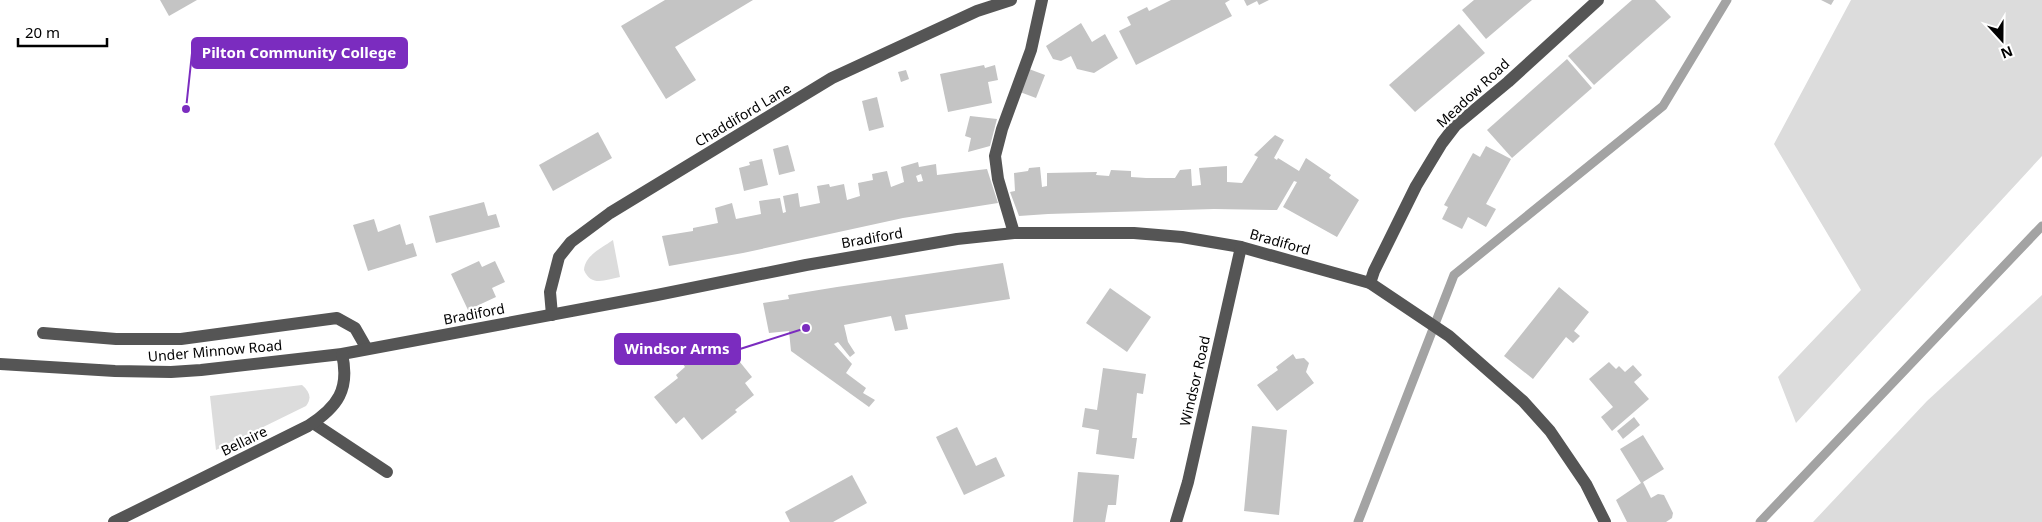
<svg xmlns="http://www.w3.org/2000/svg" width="2042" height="522" viewBox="0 0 2042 522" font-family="'Noto Sans',sans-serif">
  <rect width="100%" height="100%" fill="#fff"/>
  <!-- green -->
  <g fill="#dcdcdc">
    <path d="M1851,0H2042V156L1796,423L1778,377L1861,290L1774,144Z"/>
    <path d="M613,240L620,277C605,280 591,287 584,270C585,255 602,248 613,240Z"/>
    <path d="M2042,295V522H1813L1927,401Z"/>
    <path d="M302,385C310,392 312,398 306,406L216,450L210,396Z"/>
  </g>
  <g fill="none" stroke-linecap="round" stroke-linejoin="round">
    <!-- stream -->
    <g stroke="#a3a3a3" stroke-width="9">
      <path d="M1358,522L1454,275L1663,106L1727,0"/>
      <path d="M1760,522L2042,226"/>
    </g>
  </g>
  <!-- building -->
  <g fill="#c4c4c4" fill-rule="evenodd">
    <path d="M160,0H197L169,16Z"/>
    <path d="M665,0H753L675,47L696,80L666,99L621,26Z"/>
    <path d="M1171,0H1230L1225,3L1232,16L1136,65L1119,31L1131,25L1127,17L1147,7L1149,11Z"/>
    <path d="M1244,0H1269L1259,5L1257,1L1247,6Z"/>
    <path d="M1474,0H1532L1486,39L1462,10Z"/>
    <path d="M1632,0H1655L1671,17L1594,85L1568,56Z"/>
    <path d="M1821,0H1834L1831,5Z"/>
    <path d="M1081,23L1092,42L1105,34L1118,58L1094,73L1077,69L1071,56L1061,61L1053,59L1046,46Z"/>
    <path d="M1459,24L1485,53L1415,112L1389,85Z"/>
    <path d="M1567,59L1592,88L1512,158L1487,130Z"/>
    <path d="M984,65L985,68L995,65L998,80L988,82L992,103L948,112L940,74Z"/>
    <path d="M1029,69L1045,75L1036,98L1020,92Z"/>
    <path d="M906,70L909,79L901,82L898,72Z"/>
    <path d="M877,97L884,127L869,131L862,101Z"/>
    <path d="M970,116L997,119L990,146L968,152L971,138L965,136Z"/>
    <path d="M598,132L612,158L553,191L539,165Z"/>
    <path d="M1275,135L1284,140L1274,158L1277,160L1278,158L1299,171L1306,158L1331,175L1329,178L1359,200L1337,237L1283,207L1297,182L1294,181L1277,210L1214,209L1048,214L1019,216L1010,192L1015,191L1014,173L1028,171L1029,168L1040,167L1042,187L1047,186V173L1097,172L1096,175L1109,176L1111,170L1131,171V177L1146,178H1175L1180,170L1191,169L1192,186L1201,185L1199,168L1227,166V182L1242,183L1258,157L1254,155Z"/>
    <path d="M788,145L795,171L779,175L773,149Z"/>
    <path d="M1486,146L1511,159L1486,204L1496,209L1486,227L1468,217L1462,229L1442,219L1448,207L1444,205L1473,153L1480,157Z"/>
    <path d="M762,159L768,185L744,191L739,168L750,165L749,162Z"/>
    <path d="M918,162L919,167L936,164L937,175L987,169L998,203L903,218L743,253L669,266L662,236L693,231V228L718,223L715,208L732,203L736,219L761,214L759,201L780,198L783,213L786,212L783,196L798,193L800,207L820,203L817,186L829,184L830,187L844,184L847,200L860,196L858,183L873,180L872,174L887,171L891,187L904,182L901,167ZM921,174L923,181L918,182L916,176Z"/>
    <path d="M484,202L488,216L496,214L500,227L436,243L429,216Z"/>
    <path d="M374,219L378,232L400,224L406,245L413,243L417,256L368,271L353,225Z"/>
    <path d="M479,261L482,267L495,261L505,282L492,288L496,297L468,310L451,274Z"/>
    <path d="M1003,263L1010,299L905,315L908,329L895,331L891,316L844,325L848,342L855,353L850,357L838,342L834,344L852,364L846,373L866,388L863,393L875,400L869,407L791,351L789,331L769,333L763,303L789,299L788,295L837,287Z"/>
    <path d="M1559,287L1589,312L1574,331L1580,336L1573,343L1566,337L1533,379L1504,356Z"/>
    <path d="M1110,288L1151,317L1127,352L1086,323Z"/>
    <path d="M723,341L752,377L745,383L754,395L735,410L737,412L702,440L684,417L676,424L654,397L678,378L676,375L685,367L680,360L697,346L705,355Z"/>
    <path d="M1293,354L1296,359L1304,358L1309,363L1306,372L1314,383L1277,411L1257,385L1278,370L1276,367Z"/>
    <path d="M1609,362L1616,369L1619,366L1625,372L1633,365L1642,375L1634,382L1649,399L1612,431L1601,417L1613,407L1589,379Z"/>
    <path d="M1103,368L1146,374L1143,394L1137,393L1132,438H1137L1134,459L1096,454L1099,430L1082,427L1085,408L1097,410Z"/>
    <path d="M1634,417L1640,425L1623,439L1617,431Z"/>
    <path d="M1252,426L1287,430L1279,515L1244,511Z"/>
    <path d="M957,427L976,466L996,457L1005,476L964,495L936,437Z"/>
    <path d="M1643,435L1664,469L1643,482L1651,498L1658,494L1664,495L1673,513L1672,518L1666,522H1627L1616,500L1641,483L1620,449Z"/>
    <path d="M1078,472L1119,475L1116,505H1108L1105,522H1073Z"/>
    <path d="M852,475L867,503L833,522H790L785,512Z"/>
  </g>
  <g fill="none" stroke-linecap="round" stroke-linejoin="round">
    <!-- minor -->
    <g stroke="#555" stroke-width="12">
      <path d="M1014,233L998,179L995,156L1002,129L1031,50L1042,0"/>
      <path d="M1370,283L1374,271L1416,186L1442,143L1455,126L1508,82L1598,0"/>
      <path d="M552,315L550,292L559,257L571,242L610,213L832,78L977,11L1011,0"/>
      <path d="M43,333L116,339H181L337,318L355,328L367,349"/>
      <path d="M0,364L115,371L171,372L201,370L342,354L657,295L806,265L957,239L1014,233H1134L1182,237L1241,247L1370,283L1449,336L1523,401L1550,431L1586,484L1605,522"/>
      <path d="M313,423L387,472"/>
      <path d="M114,522L308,426C338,407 350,389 342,354"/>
      <path d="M1176,522L1188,482L1241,247"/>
    </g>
  </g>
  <g text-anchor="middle" stroke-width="4.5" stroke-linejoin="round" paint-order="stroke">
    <!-- street labels -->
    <g font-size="14" fill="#000" stroke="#fff">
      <text transform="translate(1473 93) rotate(-43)" y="5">Meadow Road</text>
      <text transform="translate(743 115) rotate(-31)" y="5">Chaddiford Lane</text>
      <text transform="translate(872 238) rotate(-10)" y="5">Bradiford</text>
      <text transform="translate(1280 242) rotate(16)" y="5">Bradiford</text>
      <text transform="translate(474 314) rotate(-11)" y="5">Bradiford</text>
      <text transform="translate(215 351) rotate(-5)" y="5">Under Minnow Road</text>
      <text transform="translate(1195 381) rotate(-77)" y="5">Windsor Road</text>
      <text transform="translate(244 441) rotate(-26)" y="5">Bellaire</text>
    </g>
  </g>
  <!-- callouts -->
  <path fill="none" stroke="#7b2cbf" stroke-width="2" d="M186 109L192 53M806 328L740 349"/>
  <g fill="#7b2cbf" stroke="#fff" stroke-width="2">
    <circle cx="186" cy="109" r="5"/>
    <circle cx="806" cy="328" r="5"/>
  </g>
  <g fill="#7b2cbf" stroke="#7b2cbf" stroke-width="2">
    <rect x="192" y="38" width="215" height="30" rx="5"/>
    <rect x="615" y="334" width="125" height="30" rx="5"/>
  </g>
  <g font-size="15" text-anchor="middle" font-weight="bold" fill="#fff">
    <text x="299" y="58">Pilton Community College</text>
    <text x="677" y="354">Windsor Arms</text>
  </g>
  <!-- north arrow -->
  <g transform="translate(2002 40) rotate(159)" stroke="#ffffff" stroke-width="4" paint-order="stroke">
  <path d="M0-4L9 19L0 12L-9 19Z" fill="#000000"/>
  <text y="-8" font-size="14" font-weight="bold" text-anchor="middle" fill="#000000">N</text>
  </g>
  <!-- scale -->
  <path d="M18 38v8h89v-8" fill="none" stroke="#000000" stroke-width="2.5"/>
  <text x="25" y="38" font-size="15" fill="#000000" stroke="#ffffff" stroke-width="4" paint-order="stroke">20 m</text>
</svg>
